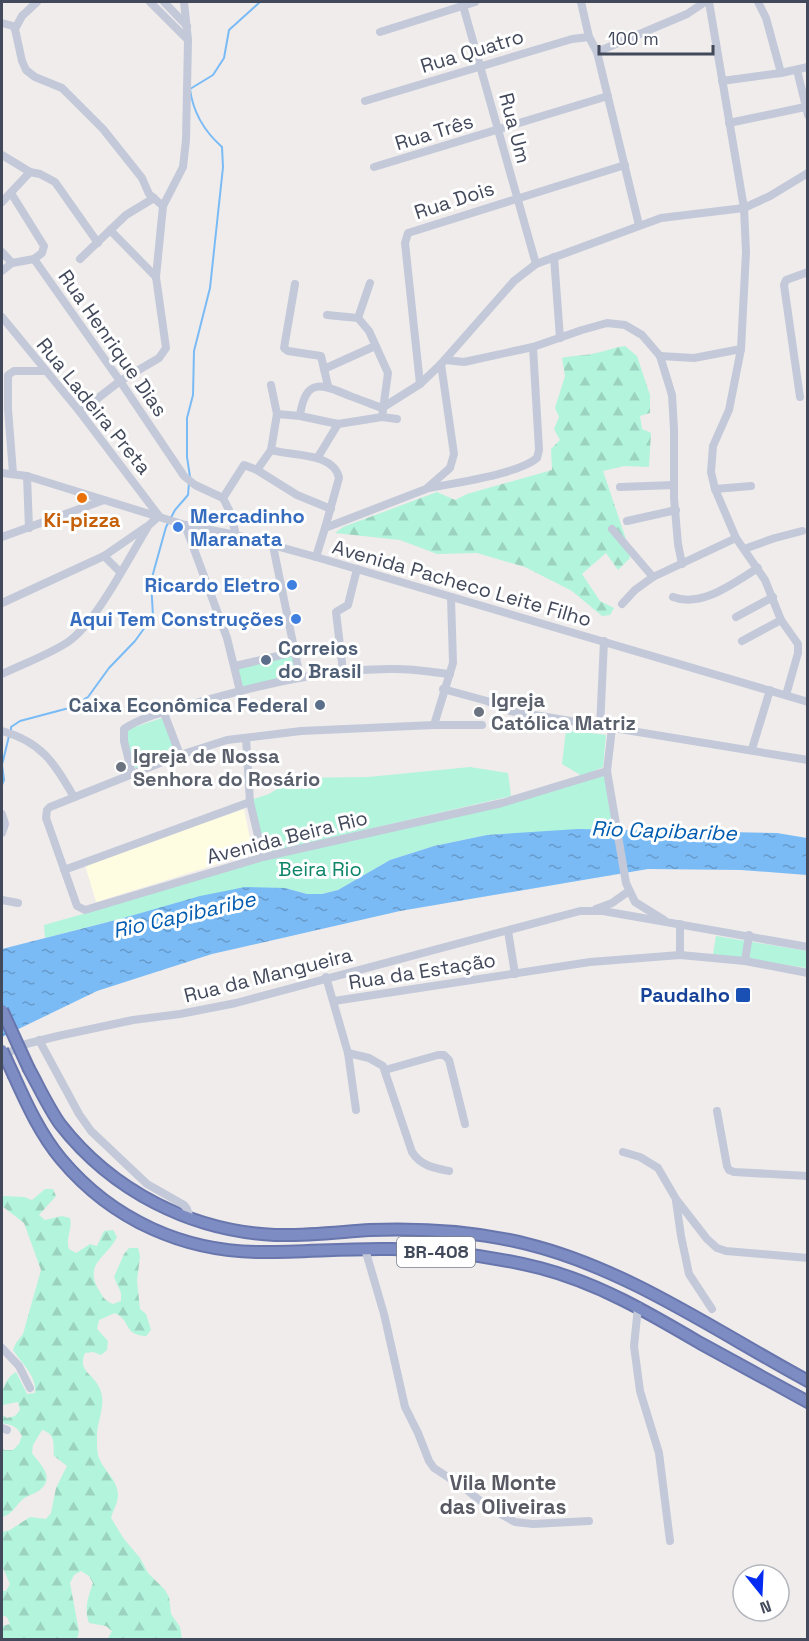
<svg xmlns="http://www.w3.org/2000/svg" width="809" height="1641" viewBox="0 0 809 1641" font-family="'Space Grotesk',sans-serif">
  <defs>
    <pattern id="forest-firs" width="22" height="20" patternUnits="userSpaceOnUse" patternTransform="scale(1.5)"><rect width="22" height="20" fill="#b3f4dd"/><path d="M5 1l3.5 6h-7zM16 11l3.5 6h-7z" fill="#9bd3c0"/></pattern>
    <pattern id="water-ripples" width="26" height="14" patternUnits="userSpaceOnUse" patternTransform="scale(1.5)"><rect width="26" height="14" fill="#7abbf6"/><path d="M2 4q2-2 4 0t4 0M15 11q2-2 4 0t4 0" fill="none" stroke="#669aca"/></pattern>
  </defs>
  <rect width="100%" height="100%" fill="#efeceb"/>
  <!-- commercial -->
  <path fill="#fefde1" d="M244,809L253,853L96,902L85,865Z"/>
  <!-- forest -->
  <g fill="url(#forest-firs)">
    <path d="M625,346L637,356L650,395V413L640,416L642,429L651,433L649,467L624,466L603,471L627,542L630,558L618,570L606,553L582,574L600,601L614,608L610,615L602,616L572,591L525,567L477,553L437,554L400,540L335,533L343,527L437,492L455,500L467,494L552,470L551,449L560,440L554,429L559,417L555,408L565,376L562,358C573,355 585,356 596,353C606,351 615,347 625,346Z"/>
    <path d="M45,1189H53L56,1196L39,1215L45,1220L62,1216L70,1218C73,1229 65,1237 69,1249L76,1253L90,1244L97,1246L104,1231L113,1230L117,1237C108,1256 85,1263 97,1287C102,1295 103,1300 113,1304L121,1301V1293L114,1277L124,1254L129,1248H138L140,1256L137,1281L140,1309L146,1314L151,1330L146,1336C123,1335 131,1320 115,1313L99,1320L97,1329L108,1341L107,1350L101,1355L93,1352L85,1353C77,1372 94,1373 100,1389C107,1407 96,1421 97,1439C97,1445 97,1453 99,1458C104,1471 118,1480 118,1495C118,1503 113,1510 111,1518L124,1539L140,1558L148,1573L165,1590L169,1597L171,1614L180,1627L182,1639H104L108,1638L112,1631L106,1626L89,1623C84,1609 88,1597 93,1583L89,1576L81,1571L74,1575L70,1583L79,1632L77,1639H2V1626L10,1624L7,1617L2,1615V1591H6L10,1584L2,1566V1532L10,1530L30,1517L46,1519L51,1513L56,1488L67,1466L54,1456C53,1443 56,1434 42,1430L33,1445L32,1453C39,1464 56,1476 40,1490C35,1494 28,1495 23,1499C15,1506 13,1514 2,1517V1447L4,1450H13L19,1444L22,1436C17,1426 12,1425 2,1423V1415L7,1418L15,1416L20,1410L18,1402L2,1405C1,1392 4,1379 16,1372L27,1394L35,1393C37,1376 22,1364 13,1350L16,1343L23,1334L41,1270L24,1223L2,1206V1196L24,1197L32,1200Z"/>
  </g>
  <!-- park -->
  <g fill="#b3f4dd">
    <path d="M294,652L300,677L240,691L235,666Z"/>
    <path d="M162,718L175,747L170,755L137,769L132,765L126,731L129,729Z"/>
    <path d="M566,730L606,735L603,767L582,776L562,764Z"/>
    <path d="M470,767L508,773L511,796L266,853L251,800L269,794L295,778L368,777Z"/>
    <path d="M607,771L616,829L487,835L434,846L390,860L338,890L322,894H307L285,888L120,919L45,938L44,925L90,912L263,857L524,797Z"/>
    <path d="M716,936L807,951V968L713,954Z"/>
  </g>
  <!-- water -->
  <path fill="url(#water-ripples)" d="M578,829L777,833L807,838V875L741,870L648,869L400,911L212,954L97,991L2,1037V949L120,919L200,896L245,887L285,888L307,894H322L338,890L390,860L434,846L487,835Z"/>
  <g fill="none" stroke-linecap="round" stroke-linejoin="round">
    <!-- stream -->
    <g stroke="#7abbf6" stroke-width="2">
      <path d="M190,477L187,457V418L193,395L194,351L210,288L223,167L222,147C204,131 193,113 190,89L213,75L224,58L229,30L260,2"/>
      <path d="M11,730V727L20,721L69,708L88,697L109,668L135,641L153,616L151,581L166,527L175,510L188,495L189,483"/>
      <path d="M2,785L4,780L2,765L9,736"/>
    </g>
    <defs>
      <g id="highway">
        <path d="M29,1069C39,1087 48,1107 60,1124C112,1191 191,1231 275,1235C306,1236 339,1232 370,1230C424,1228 475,1231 527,1244C628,1269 717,1332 808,1381"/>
        <path d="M14,1076C27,1105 41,1135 61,1159C112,1220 185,1253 265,1252C307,1252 349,1248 392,1249C441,1250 492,1256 540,1268C598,1283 649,1313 700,1343C736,1363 772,1382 808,1402"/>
      </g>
    </defs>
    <!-- highway casing -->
    <use href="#highway" stroke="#6876ad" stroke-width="14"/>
    <!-- minor -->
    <g stroke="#c3c9d9" stroke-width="8">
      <path d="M150,2L188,40"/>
      <path d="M164,2L187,26"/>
      <path d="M462,2L536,264"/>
      <path d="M581,2L589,37L597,52L639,225"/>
      <path d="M709,2L744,208L746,252L741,349L729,410L713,446L711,472L715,489L736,538L765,580L781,620L798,644V653L786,695"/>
      <path d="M758,2L766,18L781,73"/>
      <path d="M2,23L13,26L15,29L22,61L26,70L35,77L62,88L103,129L142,178L149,194L163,206L156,277"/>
      <path d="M15,29L22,16L37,2"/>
      <path d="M380,32L475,2"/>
      <path d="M597,52L687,14L705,2"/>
      <path d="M797,70L808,115"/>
      <path d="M722,81L781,73L808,67"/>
      <path d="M365,101L572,39L589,37"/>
      <path d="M729,123L805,107"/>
      <path d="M2,155L30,172L40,174L55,182L98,243"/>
      <path d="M374,167L608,96"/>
      <path d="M11,193L44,246L42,253L34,259L120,381L184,476L195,485L223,498"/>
      <path d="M2,202L30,172"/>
      <path d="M163,206L183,167L186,140L188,40L184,2"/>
      <path d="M2,252L12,263"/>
      <path d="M554,257L560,338"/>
      <path d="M80,259L126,215L154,198"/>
      <path d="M2,271L12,263L34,259"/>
      <path d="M295,284L284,348L288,351L321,356L328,386"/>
      <path d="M327,315L358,318L369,331L388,373L382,417"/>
      <path d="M2,317L80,412L159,516L149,525C129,557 97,622 68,642C48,655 23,664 2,674"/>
      <path d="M358,318L370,283"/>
      <path d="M660,356L694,358L741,349"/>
      <path d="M445,360L464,362L533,347L582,330L607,323L625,325L642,335L660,356L672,395L674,429V498L678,544L682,564"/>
      <path d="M324,369L375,346"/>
      <path d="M420,384L405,243L408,233L625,165"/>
      <path d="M800,397L784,285L786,280L808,272"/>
      <path d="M80,412L120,381L159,358L166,348L156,277L110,230"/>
      <path d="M277,414L300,416L338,424L382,417L397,419"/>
      <path d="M300,416C305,377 322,384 350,396C361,400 371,404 382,408L420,384L441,364L514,281L536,264L661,218L744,208L770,196L808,173"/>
      <path d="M271,450C290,456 334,452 339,478L325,528"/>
      <path d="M318,457L338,424"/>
      <path d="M257,470L297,495L331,509"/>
      <path d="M2,473L27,476L185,525L236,535L316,557L808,702"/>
      <path d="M13,473L8,409V375L14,371H45"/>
      <path d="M27,476L29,528"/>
      <path d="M620,487L674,485"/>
      <path d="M429,488C454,483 519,474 537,458L539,450L533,347"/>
      <path d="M715,489L751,486"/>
      <path d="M627,521L676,510"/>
      <path d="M185,525L227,638L240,691"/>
      <path d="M612,529L653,577"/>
      <path d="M236,535L230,512L223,498L244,465L257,470L271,450L277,414L271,385"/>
      <path d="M2,537L104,500"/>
      <path d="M273,546L300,677"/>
      <path d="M744,549L775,538L802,531"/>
      <path d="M104,556L120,572"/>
      <path d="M316,557L325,528L426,489L450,468L454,454L441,364"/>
      <path d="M673,597C702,608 733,583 758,568"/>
      <path d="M2,603L104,556L146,527"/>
      <path d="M622,604L635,590L653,577L736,538"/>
      <path d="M736,617L773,597"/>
      <path d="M742,641L781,620"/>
      <path d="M235,666L294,652"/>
      <path d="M343,671L336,612L348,605L357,569"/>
      <path d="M443,689L487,701L510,711L808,760"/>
      <path d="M164,713L180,755"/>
      <path d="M434,725L453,663L451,597"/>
      <path d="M482,725H434L301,731L227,740L180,755L50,807L47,810L46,818L77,906L85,910L263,857L502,803L607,771"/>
      <path d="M600,727L604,641"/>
      <path d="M612,728L607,771L626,883L635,902L664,920"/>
      <path d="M2,731C42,742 54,763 74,797"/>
      <path d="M246,738L250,802L263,857"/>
      <path d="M752,749L770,690"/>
      <path d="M132,774L124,741V729C140,717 169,711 189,705C256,686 325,668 395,669C414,669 432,672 450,674"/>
      <path d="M2,814L5,824L2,833"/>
      <path d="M64,870L250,802"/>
      <path d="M2,900L18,903"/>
      <path d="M596,909L612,903L629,891"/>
      <path d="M508,931L515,974"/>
      <path d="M680,955V924"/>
      <path d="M745,961L749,935"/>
      <path d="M326,977L348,1053L369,1058L383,1066L412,1152C421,1166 434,1168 449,1171"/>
      <path d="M334,1001L590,962L680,955L745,961L808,973"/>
      <path d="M39,1040L79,1114L91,1131L147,1184L184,1205L187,1209L190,1219"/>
      <path d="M348,1053L356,1110"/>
      <path d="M2,1056L26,1044L58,1036L133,1020L180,1014L236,1003L580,911H603L808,947"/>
      <path d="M385,1070L438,1055H444L449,1060L465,1124"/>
      <path d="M717,1111L727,1166L729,1170L734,1172L808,1176"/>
      <path d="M623,1152L640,1157L658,1168L676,1199L707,1239L717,1248L726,1251L808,1258"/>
      <path d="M676,1201L681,1236L689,1274L712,1309"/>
      <path d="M365,1249L384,1314L405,1407L418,1433L429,1461L434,1468L463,1487L488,1507L515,1522L533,1524L589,1521"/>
      <path d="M638,1307L634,1346L640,1391L659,1453L670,1541"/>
      <path d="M2,1348L19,1366L30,1388"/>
      <path d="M2,1428L7,1430"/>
    </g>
    <!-- highway -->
    <use href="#highway" stroke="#7d8cc2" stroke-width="10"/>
    <defs>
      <g id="highway-bridge">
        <path d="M2,1010L29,1069"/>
        <path d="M2,1050L14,1076"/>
      </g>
    </defs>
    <!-- highway-bridge casing -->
    <use href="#highway-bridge" stroke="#6876ad" stroke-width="14" stroke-linecap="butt"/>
    <!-- highway-bridge -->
    <use href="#highway-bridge" stroke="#7d8cc2" stroke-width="10"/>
  </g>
  <!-- markers -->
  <circle fill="#e8710a" stroke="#fff" stroke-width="2" cx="82" cy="498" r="6"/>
  <g fill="#3f7fe0" stroke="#fff" stroke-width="2">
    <circle cx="178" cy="527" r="6"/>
    <circle cx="292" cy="585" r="6"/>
    <circle cx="296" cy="619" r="6"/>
  </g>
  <g fill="#5c6f8a" stroke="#fff" stroke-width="2">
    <circle cx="266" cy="660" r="6"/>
    <circle cx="320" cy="705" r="6"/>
  </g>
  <g fill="#6b7280" stroke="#fff" stroke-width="2">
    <circle cx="479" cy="712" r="6"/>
    <circle cx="121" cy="767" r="6"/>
  </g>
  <rect fill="#1a4fb4" stroke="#fff" stroke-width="2" x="735" y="987" width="16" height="16" rx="3"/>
  <g text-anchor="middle" stroke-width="6" stroke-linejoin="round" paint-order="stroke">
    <!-- shield labels -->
    <rect fill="#fff" stroke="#7b808c" stroke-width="1.5" x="397" y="1237" width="78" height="30" rx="4.5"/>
    <g font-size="18" font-weight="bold" fill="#42495b">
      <text x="436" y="1258">BR-408</text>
    </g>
    <!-- street labels -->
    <g font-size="20" fill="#42495b" stroke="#fff">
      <text transform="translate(472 51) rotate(-17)" y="7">Rua Quatro</text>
      <text transform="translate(515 128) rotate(75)" y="7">Rua Um</text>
      <text transform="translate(434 132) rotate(-17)" y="7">Rua Três</text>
      <text transform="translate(454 200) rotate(-18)" y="7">Rua Dois</text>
      <text transform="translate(113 343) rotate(55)" y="7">Rua Henrique Dias</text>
      <text transform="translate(94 406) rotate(51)" y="7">Rua Ladeira Preta</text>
      <text transform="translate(462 583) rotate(16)" y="7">Avenida Pacheco Leite Filho</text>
      <text transform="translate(287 837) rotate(-14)" y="7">Avenida Beira Rio</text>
      <text transform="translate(422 971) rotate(-9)" y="7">Rua da Estação</text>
      <text transform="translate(268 975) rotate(-14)" y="7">Rua da Mangueira</text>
    </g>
    <!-- shop labels -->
    <g font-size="20" font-weight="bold" fill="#366cbe" stroke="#fff" text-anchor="end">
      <text x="190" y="523" text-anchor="start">Mercadinho<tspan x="190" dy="23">Maranata</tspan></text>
      <text x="280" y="592">Ricardo Eletro</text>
      <text x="284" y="626">Aqui Tem Construções</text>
    </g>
    <!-- food labels -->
    <g font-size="20" font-weight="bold" fill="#c56008" stroke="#fff">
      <text x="82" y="527">Ki-pizza</text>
    </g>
    <!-- service labels -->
    <g font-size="20" font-weight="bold" fill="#4e5e75" stroke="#fff" text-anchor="start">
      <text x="278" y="655">Correios<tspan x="278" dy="23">do Brasil</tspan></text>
      <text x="308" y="712" text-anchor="end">Caixa Econômica Federal</text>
    </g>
    <!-- worship labels -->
    <g font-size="20" font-weight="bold" fill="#5b616d" stroke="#fff" text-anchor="start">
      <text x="491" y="707">Igreja<tspan x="491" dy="23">Católica Matriz</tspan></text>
      <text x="133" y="763">Igreja de Nossa<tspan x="133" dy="23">Senhora do Rosário</tspan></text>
    </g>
    <!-- park labels -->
    <g font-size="20" fill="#0b8468" stroke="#fff">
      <text x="320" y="876">Beira Rio</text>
    </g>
    <!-- transit labels -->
    <g font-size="20" font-weight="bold" fill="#164399" stroke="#fff" text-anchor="end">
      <text x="730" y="1002">Paudalho</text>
    </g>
    <!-- water labels -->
    <g font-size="21" font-style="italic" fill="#005cb0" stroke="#fff">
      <text transform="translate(664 831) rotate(2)" y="7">Rio Capibaribe</text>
      <text transform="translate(184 915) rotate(-13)" y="7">Rio Capibaribe</text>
    </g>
    <!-- neighbourhood labels -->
    <g font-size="21" font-weight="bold" fill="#585962" stroke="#fff">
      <text x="503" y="1490">Vila Monte<tspan x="503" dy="24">das Oliveiras</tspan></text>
    </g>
  </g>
  <!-- border -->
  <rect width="809" height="1641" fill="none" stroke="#42495b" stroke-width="6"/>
  <!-- north arrow -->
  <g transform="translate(761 1593) rotate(162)"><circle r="28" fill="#ffffff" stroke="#b3b6bd" stroke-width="1.5"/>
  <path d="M0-4.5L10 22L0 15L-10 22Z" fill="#032bf1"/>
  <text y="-9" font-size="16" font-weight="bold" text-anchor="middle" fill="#42495b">N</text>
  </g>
  <!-- scale -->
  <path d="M599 45v9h114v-9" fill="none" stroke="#42495b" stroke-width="3"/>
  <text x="608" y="45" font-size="18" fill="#42495b" stroke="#ffffff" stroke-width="4.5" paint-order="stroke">100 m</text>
</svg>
